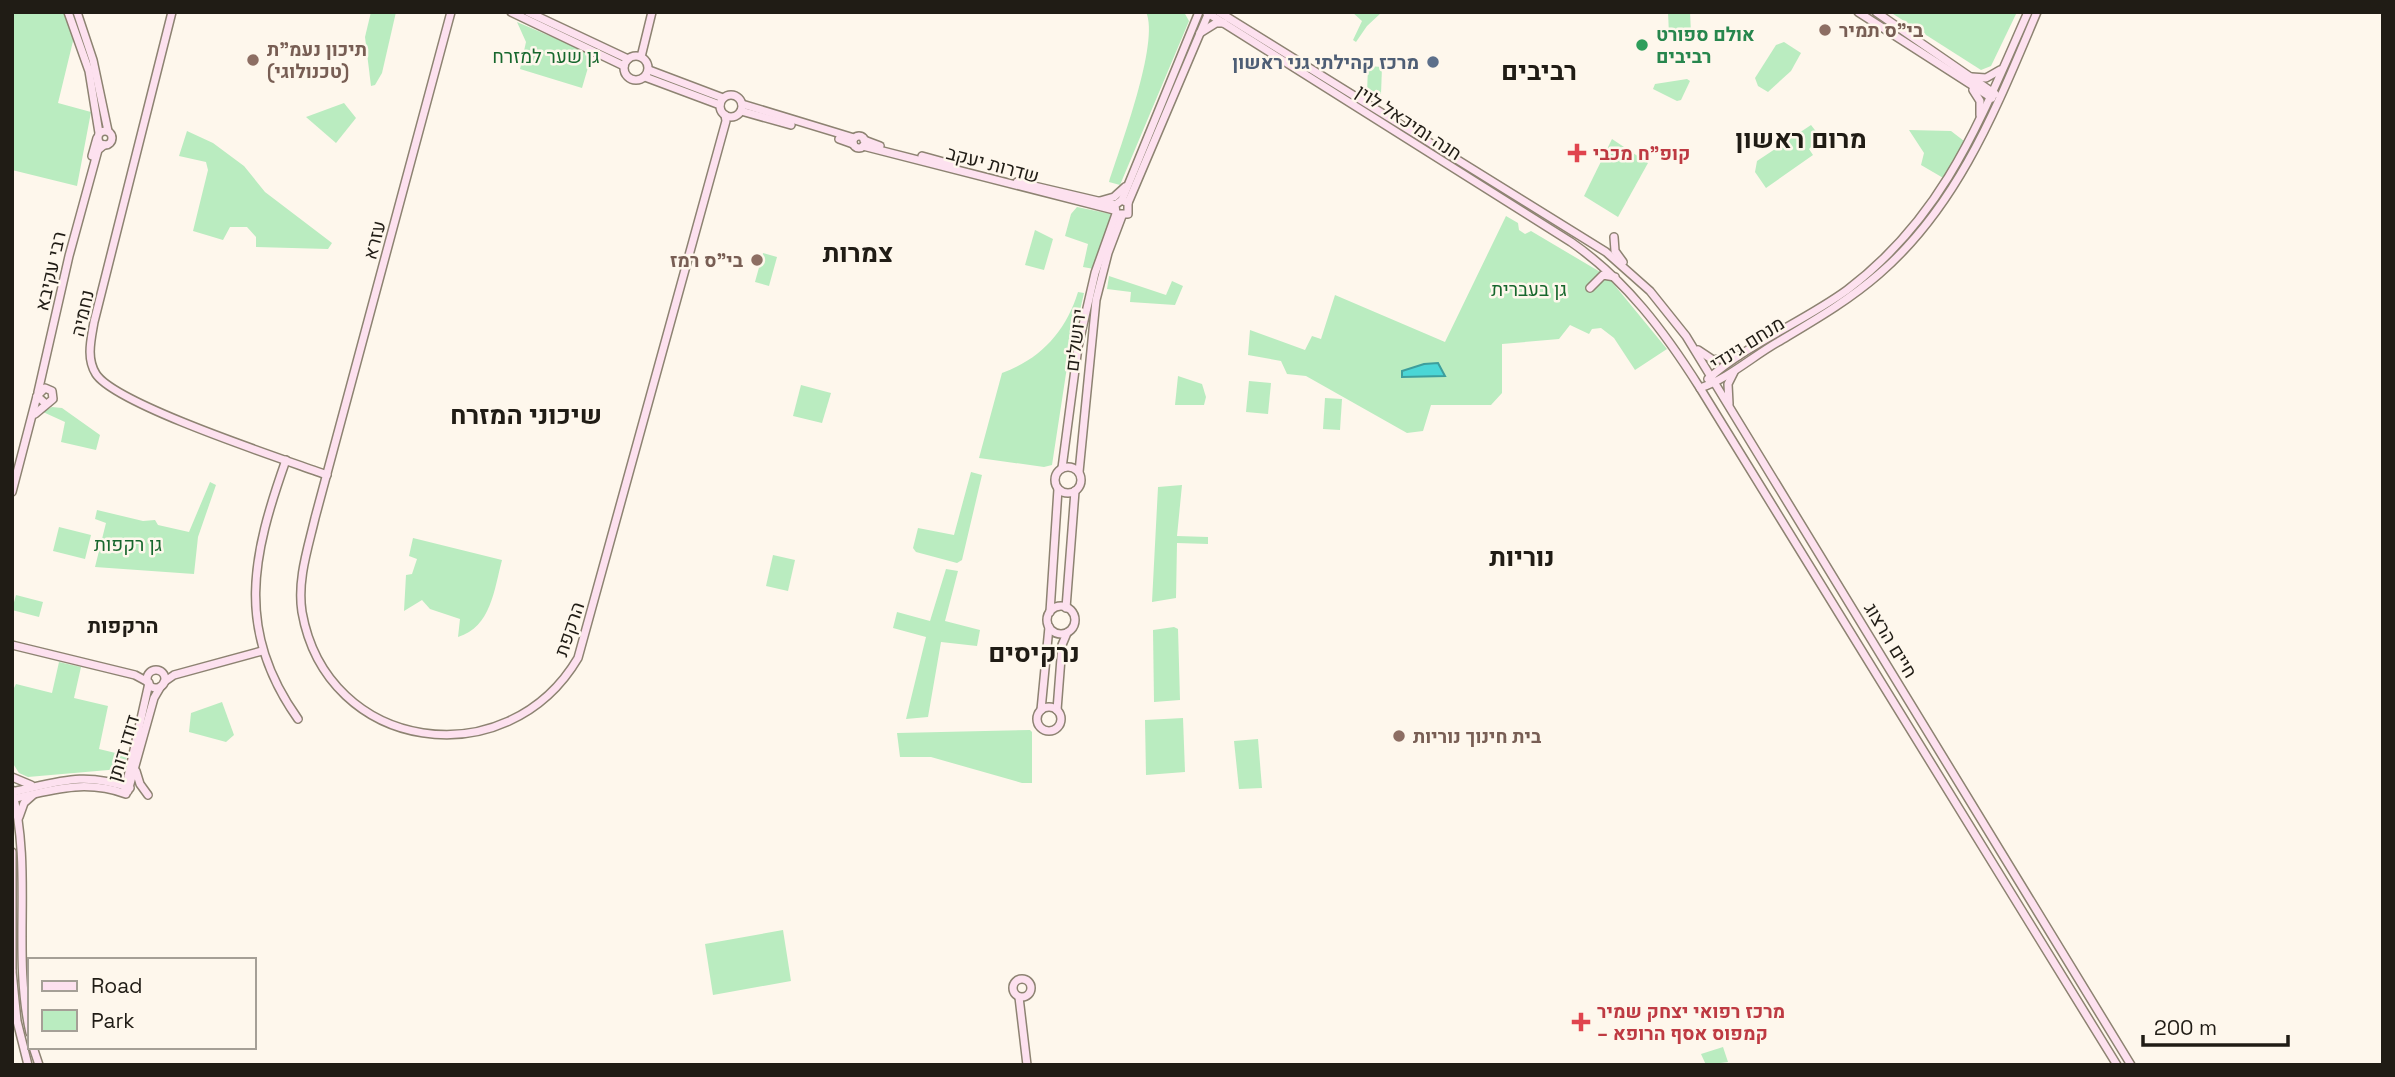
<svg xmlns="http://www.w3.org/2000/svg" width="2395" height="1077" viewBox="0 0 2395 1077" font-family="'Space Grotesk',Heebo,sans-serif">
  <rect width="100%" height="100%" fill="#fef7ec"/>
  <!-- green -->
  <g fill="#baecc0">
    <path d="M12,12H64L74,37L58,103L91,112L77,186L12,170Z"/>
    <path d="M371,12H396L382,73L375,85L371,86L365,37Z"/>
    <path d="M1146,12H1184L1189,21L1120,185L1109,182C1120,147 1160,42 1146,12Z"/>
    <path d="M1352,12H1382L1367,26L1356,42L1353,40L1362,21Z"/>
    <path d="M1668,12H1690L1691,33L1669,34Z"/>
    <path d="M1890,12H2017L1991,66L1981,70Z"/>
    <path d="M517,22L592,54L582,88L520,69L526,42Z"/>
    <path d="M1784,42L1801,53L1791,71L1768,92L1758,86L1755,78L1776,45Z"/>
    <path d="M1368,66L1382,67L1381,94H1367Z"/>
    <path d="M1687,79L1690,81L1681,100L1677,101L1653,89L1655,84Z"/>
    <path d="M344,103L356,118L336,143L306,117Z"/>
    <path d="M1811,125L1818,134L1812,138L1815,143L1809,149L1813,155L1766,188L1755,172L1757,161Z"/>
    <path d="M1909,130L1951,131L1964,141L1945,179L1921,165L1924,153Z"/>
    <path d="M187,131L213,143L244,166L265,192L332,243L328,249L256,247V237L247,227H230L223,240L193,231L208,170L206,162L179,156Z"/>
    <path d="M1612,139L1648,163L1618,217L1584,196Z"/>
    <path d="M1077,207L1111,214L1094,269L1083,267L1088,244L1065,236L1071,214Z"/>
    <path d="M1506,216L1518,223L1519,230L1525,234L1531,231L1607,276L1667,349L1635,370L1614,338L1601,328L1592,329L1589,334L1570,325L1559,339L1502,344V393L1491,405H1431L1423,431L1407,433L1306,376L1287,374L1281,361L1248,355L1250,330L1305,350L1312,336L1321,339L1335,295L1445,342Z"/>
    <path d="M1035,230L1053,239L1044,270L1025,265Z"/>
    <path d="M763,253L777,257L769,286L755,282Z"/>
    <path d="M1109,276L1166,295L1172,281L1183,286L1175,305L1130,302L1131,292L1107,289Z"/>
    <path d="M1078,292L1084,293L1067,367L1052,465L1044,467L979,458L1002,373C1041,359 1066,331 1078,292Z"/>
    <path d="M1178,376L1202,384L1206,397L1204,405H1175Z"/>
    <path d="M1249,381L1271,383L1268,414L1246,412Z"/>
    <path d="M801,385L831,393L822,423L793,416Z"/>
    <path d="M1325,398L1342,399L1340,430L1323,429Z"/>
    <path d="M52,407L62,408L100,435L96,450L61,442L65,422L43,412Z"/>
    <path d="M971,472L982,475L962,560L957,563L916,552L913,548L918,528L954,535Z"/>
    <path d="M210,482L216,485L198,537L194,574L95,567L106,523L95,519L97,510L143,521L155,520L158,525L189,532Z"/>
    <path d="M1182,485L1177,536L1208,537V544L1177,543L1176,598L1152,602L1158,487Z"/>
    <path d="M59,527L91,535L85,559L53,551Z"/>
    <path d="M413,538L502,560C494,590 491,627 458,637L460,619L430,609L422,600L404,611L406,575L412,574L417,559L409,556Z"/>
    <path d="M773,555L795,560L788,591L766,586Z"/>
    <path d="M946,569L958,571L945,621L980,630L977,646L941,642L928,717L906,719L926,637L893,628L897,612L930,621Z"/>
    <path d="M16,595L43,602L39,617L12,610Z"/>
    <path d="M1174,627L1178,629L1180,700L1154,702L1153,630Z"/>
    <path d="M59,662L81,667L74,698L108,706L99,749L128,756L120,769L28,777L19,773L12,762V692L16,684L52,693Z"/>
    <path d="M222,702L234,735L226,742L189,732L191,713Z"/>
    <path d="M1183,718L1185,772L1146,775L1145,720Z"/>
    <path d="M1030,730L1032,732V783H1022L931,757H900L897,733Z"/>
    <path d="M1258,739L1262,788L1239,789L1234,741Z"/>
    <path d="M783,930L791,981L713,995L705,944Z"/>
    <path d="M1723,1047L1728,1062L1706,1065L1701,1054Z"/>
  </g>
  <!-- water -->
  <path fill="#4ad6d6" stroke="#3d9e9c" stroke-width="2" d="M1438,363L1445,376L1402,377V371L1424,364Z"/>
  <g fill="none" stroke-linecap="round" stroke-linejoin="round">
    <defs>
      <g id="secondary">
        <path d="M68,12L89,71L99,133"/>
        <path d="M77,12L93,60L108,131"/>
        <path d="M172,12L94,322C91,340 86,358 96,374C116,405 286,460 327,475"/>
        <path d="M451,12L315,518C308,548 297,580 302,612C327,753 507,778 578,658L726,121L725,115"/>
        <path d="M511,12L624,66"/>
        <path d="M528,12L628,59"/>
        <path d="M1206,12L1571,242C1626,280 1664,331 1700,388L2117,1065"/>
        <path d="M1219,12L1606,252L1650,291L1686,336L2131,1065"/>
        <path d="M1858,12L1992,98"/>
        <path d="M1876,12L1995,94"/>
        <path d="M1200,33L1216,23H1224"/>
        <circle cx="636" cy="68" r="12"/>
        <path d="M641,57L652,12"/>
        <path d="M649,70L723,98"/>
        <path d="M645,77L720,105"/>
        <path d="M1972,77L1986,78L2000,70"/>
        <path d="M1973,90L1980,101V115"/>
        <circle cx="731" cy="106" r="11"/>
        <path d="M742,104L854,138"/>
        <path d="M741,111L791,125"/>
        <circle cx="105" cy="138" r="7"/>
        <circle cx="859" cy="142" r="6"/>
        <path d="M839,139L853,144"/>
        <path d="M864,140L880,146"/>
        <path d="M863,146L1114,210"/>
        <path d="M92,156L97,138"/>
        <path d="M922,156L951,164"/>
        <path d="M1017,182L1115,205"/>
        <path d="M1122,200L1199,12"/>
        <path d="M1100,201L1114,197L1125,187"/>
        <path d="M1128,203L1209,12"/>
        <path d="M1614,237L1615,251L1623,262"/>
        <path d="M1590,288L1603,275L1615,277"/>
        <path d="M1698,350L1713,360L1738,356"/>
        <path d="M1708,379C1749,343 1803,322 1847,290C1945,216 1980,120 2028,12"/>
        <path d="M1700,388C1728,379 1753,356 1778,342C1813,321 1848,301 1879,274C1959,205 1997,106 2037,12"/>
        <path d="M38,392L69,256L98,150L104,145"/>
        <path d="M1729,404L1728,384L1734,372"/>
        <path d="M35,414L53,399L52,391L45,388L37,396L46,404"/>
        <path d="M286,460C252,556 235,630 298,719"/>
        <circle cx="1068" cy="480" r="13"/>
        <path d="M1062,468L1078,347L1095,273L1116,214L1115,205L1122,200L1128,203V214H1116"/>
        <path d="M1079,472L1096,300L1108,253L1122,216"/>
        <path d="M12,492L37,396"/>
        <circle cx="1061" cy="620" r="14"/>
        <path d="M1066,608L1075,491"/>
        <path d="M1050,612L1058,489"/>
        <path d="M12,645L135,675L148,682"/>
        <circle cx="156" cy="679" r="9"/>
        <path d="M164,682L174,675L262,651"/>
        <circle cx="1049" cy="719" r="12"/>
        <path d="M1041,710L1049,627"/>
        <path d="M1057,710L1062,645L1067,633"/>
        <path d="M136,771L140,784L148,795"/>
        <path d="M12,777L31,785"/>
        <path d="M12,790C33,870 12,953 30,1033"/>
        <path d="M125,790L149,683"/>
        <path d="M128,791L154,698L161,686"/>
        <path d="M12,792C59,782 83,771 130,788"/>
        <path d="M12,799C52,790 85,779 126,794"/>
        <path d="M19,817L24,803L33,795"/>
        <path d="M12,852V970"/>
        <path d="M12,971L17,1021L28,1065"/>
        <circle cx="1022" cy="988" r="9"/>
        <path d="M1019,997L1027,1065"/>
        <path d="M33,1047L39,1065"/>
      </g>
    </defs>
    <!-- secondary casing -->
    <use href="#secondary" stroke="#8d8372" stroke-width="10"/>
    <!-- secondary -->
    <use href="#secondary" stroke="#fde1ef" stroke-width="7"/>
  </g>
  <!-- markers -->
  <g fill="#8d6e63" stroke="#fef7ec" stroke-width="2.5">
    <circle cx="1825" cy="30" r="7"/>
    <circle cx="253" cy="60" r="7"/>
    <circle cx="757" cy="260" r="7"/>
    <circle cx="1399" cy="736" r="7"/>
  </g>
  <circle fill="#2e9e5b" stroke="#fef7ec" stroke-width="2.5" cx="1642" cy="45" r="7"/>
  <circle fill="#5c6f8a" stroke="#fef7ec" stroke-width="2.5" cx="1433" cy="62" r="7"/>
  <g fill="#e0444e" stroke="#fef7ec" stroke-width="2.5">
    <path d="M1573.5 142.5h7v7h7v7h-7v7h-7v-7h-7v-7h7z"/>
    <path d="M1577.5 1011.5h7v7h7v7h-7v7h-7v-7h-7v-7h7z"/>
  </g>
  <g text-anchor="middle" stroke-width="5" stroke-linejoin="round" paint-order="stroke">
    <!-- education labels -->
    <g font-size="19" font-weight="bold" fill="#785e54" stroke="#fef7ec" text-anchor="start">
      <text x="1839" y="37">בי"ס תמיר</text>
      <text x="267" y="56">תיכון נעמ"ת<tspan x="267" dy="22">(טכנולוגי)</tspan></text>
      <text x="743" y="267" text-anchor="end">בי"ס רמז</text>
      <text x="1413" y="743">בית חינוך נוריות</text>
    </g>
    <!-- leisure labels -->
    <g font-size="19" font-weight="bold" fill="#27864d" stroke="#fef7ec" text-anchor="start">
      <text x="1656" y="41">אולם ספורט<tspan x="1656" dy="22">רביבים</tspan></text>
    </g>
    <!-- park labels -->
    <g font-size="19" fill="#17672d" stroke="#fef7ec">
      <text x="546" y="63">גן שער למזרח</text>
      <text x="1529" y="296">גן בעברית</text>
      <text x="128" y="551">גן רקפות</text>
    </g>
    <!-- service labels -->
    <g font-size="19" font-weight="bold" fill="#4e5e75" stroke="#fef7ec" text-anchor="end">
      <text x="1419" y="69">מרכז קהילתי גני ראשון</text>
    </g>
    <!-- street labels -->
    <g font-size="19" fill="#201c15" stroke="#fef7ec">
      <text transform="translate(1409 122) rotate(33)" y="7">חנה ומיכאל לוין</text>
      <text transform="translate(993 164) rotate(15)" y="7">שדרות יעקב</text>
      <text transform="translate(374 240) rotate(-75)" y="7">עזרא</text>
      <text transform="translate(50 271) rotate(-77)" y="7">רבי עקיבא</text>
      <text transform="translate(82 313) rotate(-77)" y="7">נחמיה</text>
      <text transform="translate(1075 340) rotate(-83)" y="7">ירושלים</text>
      <text transform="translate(1747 343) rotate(-32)" y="7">מנחם גינדי</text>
      <text transform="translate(569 629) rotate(-71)" y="7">הרקפת</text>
      <text transform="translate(1891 640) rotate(59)" y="7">חיים הרצוג</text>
      <text transform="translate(123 748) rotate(-73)" y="7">דודו דותן</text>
    </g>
    <!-- health labels -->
    <g font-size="19" font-weight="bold" fill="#be3a42" stroke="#fef7ec" text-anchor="start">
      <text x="1593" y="160">קופ"ח מכבי</text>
      <text x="1597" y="1018">מרכז רפואי יצחק שמיר<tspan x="1597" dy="22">– קמפוס אסף הרופא</tspan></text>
    </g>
    <!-- neighbourhood labels -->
    <g font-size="21" font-weight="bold" fill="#201c15" stroke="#fef7ec">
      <text x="123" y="633">הרקפות</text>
    </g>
    <!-- district labels -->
    <g font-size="26" font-weight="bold" fill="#201c15" stroke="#fef7ec">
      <text x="1539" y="80">רביבים</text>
      <text x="1801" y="148">מרום ראשון</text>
      <text x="858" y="262">צמרות</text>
      <text x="526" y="424">שיכוני המזרח</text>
      <text x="1522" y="566">נוריות</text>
      <text x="1034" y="662">נרקיסים</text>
    </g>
  </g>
  <!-- border -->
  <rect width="2395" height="1077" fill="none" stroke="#201c15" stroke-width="28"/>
  <!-- legend -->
  <rect x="28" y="958" width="228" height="91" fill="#fef7ec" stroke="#a59f96" stroke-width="2"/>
  <rect x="42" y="981" width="35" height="10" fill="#fde1ef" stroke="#a59f96" stroke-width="2"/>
  <text x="91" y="993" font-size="21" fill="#201c15">Road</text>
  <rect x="42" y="1010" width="35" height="21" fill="#baecc0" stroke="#a59f96" stroke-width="2"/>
  <text x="91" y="1028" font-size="21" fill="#201c15">Park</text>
  <!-- scale -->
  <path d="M2143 1035v10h145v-10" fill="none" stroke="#201c15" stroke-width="3.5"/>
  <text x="2154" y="1035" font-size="21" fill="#201c15" stroke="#fef7ec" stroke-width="5" paint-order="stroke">200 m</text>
</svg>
